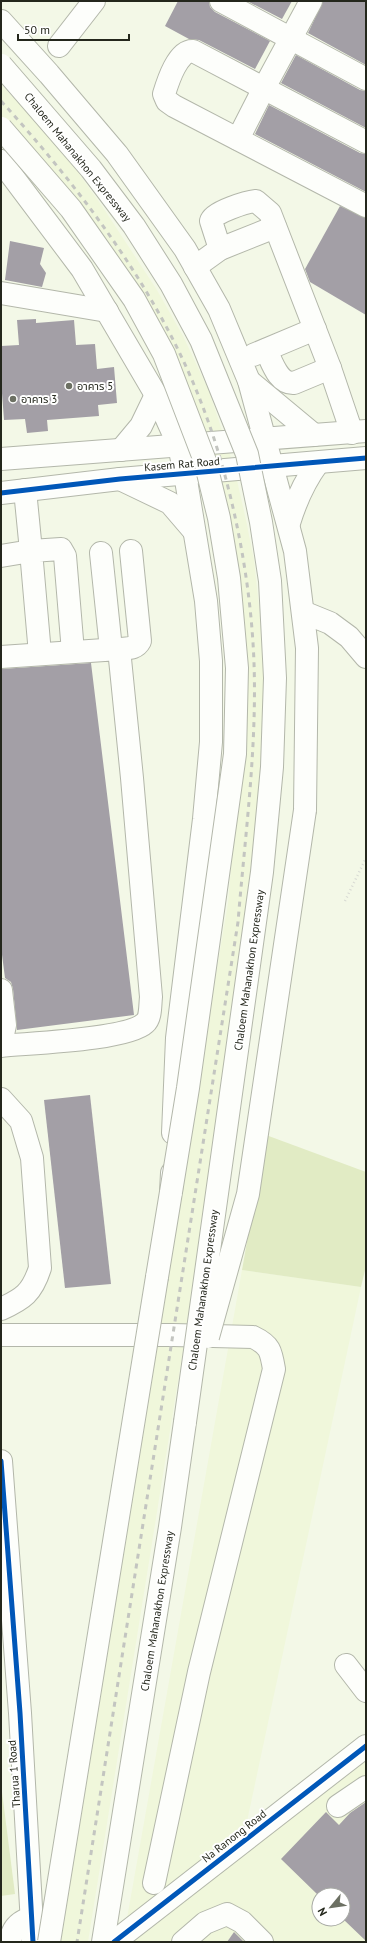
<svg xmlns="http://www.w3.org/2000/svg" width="367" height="1943" viewBox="0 0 367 1943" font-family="'PT Sans','Noto Sans Thai',sans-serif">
  <rect width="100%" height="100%" fill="#f3f8e7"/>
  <!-- built -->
  <g fill="#f0f7db" fill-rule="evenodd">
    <path d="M1,84L50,138L77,171L102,206L157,290L183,336L209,391L234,467L246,520L254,560L265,662L263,730L250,905L229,1063L88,1942H59L115,1580L228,903L239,774L242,695L188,400L33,153L1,117Z"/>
    <path d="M242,1270L361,1287L246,1826L126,1924Z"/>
    <path d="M366,1752V1942H127ZM319,1895H343V1919H319Z"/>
  </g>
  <!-- green -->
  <g fill="#e1ebc4">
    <path d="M266,1135L366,1172V1266L361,1287L242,1270Z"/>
    <path d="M1,1784L15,1894L1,1896Z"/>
  </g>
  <!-- building -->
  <g fill="#a39fa6">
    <path d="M178,1H209L210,7L215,12L270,41L255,69L199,40L189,39L165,26Z"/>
    <path d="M247,1H292L282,19Z"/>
    <path d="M323,1H366V65L308,33Z"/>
    <path d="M296,55L360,90L366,91V128L281,83Z"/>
    <path d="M269,105L360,153L366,154V192L255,134Z"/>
    <path d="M340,206L366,218V315L310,282L305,269Z"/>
    <path d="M10,241L44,248L40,264L46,273L42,287L5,280Z"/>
    <path d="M36,319V323L74,320L76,345L95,344L97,369L114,367L117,403L98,405L99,416L47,420L48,431L27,433L25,419L4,420L1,380V346L19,345L17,320Z"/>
    <path d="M91,663L134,1015L17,1030L13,989L11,982L5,978L1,947V669Z"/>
    <path d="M90,1095L111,1284L65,1288L44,1100Z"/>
    <path d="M366,1802V1941L343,1919V1895H318L281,1859L326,1812L339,1825L350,1813Z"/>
    <path d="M234,1932L244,1942H227Z"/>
  </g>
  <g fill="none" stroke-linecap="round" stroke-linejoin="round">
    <defs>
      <g id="minor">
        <path d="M221,1L366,79"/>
        <path d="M59,46L94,1"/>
        <path d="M238,139L264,88L311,1"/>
        <path d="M366,142L193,51C178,50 168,81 164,94L167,101L174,106L366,206"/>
        <path d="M220,249L211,221C213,212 247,202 256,201L270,213L330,368L352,433"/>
        <path d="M195,267L220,249L275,227"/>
        <path d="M1,293L107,311"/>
        <path d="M266,350C272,362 278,384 294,383L330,368"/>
        <path d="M253,355L315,329"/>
        <path d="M1,459L366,431"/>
        <path d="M1,493L120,479L366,458"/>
        <path d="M101,553L111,649"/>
        <path d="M1,556L31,551L25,490"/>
        <path d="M303,612L330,623L349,637L366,657"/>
        <path d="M119,649C128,648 136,649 140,641L131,551"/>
        <path d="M40,654L31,551L61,549L65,556L73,652"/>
        <path d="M1,657L119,649L132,778L151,997C150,1005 151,1018 145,1023C127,1040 30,1043 1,1046"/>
        <path d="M1,990L5,1025L1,1044"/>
        <path d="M1,1099L21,1121L32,1158L40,1268C32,1293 23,1299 1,1309"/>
        <path d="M1,1335H173L253,1337C270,1345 271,1351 274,1369L199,1672L154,1883"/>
        <path d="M1,1461L20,1713L33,1942"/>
        <path d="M346,1665L366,1691"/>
        <path d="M338,1806L366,1787"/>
        <path d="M10,1942C12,1929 19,1921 32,1918"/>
        <path d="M114,1942L366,1746"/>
        <path d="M183,1942L205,1923L227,1914L242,1922L262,1942"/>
      </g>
      <g id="highway">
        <path d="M1,21L49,74L117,154L185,249L219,309L249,381L295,551L307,648L305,810"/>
        <path d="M1,161L82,269L156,395L179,446L185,474L206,601L211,661V742L204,819L177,1038L173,1133"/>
        <path d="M249,381L314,435"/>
        <path d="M121,450L141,426L156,395"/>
        <path d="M120,479L170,503L194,531"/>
        <path d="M289,523C296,500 304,482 318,463"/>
        <path d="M157,1277L171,1192L172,1173"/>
        <path d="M103,1942L170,1527L185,1422"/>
      </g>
    </defs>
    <!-- minor casing -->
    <use href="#minor" stroke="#b3b7aa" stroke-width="24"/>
    <!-- highway casing -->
    <use href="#highway" stroke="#b3b7aa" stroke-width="24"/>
    <!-- path -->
    <path stroke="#d7d9d3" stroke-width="2.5" stroke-dasharray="1 3" stroke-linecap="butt" d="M345,901L366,858"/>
    <!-- minor -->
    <use href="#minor" stroke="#fdfefb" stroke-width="22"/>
    <!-- highway -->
    <use href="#highway" stroke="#fdfefb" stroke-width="22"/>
    <!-- rail -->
    <path stroke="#c3c5c0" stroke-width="3" stroke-dasharray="5 5" stroke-linecap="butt" d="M1,101C79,187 156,288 199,397C231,477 251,577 254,663C257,749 245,836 238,922L77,1942"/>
    <defs>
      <g id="highway-bridge">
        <path d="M1,65L91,169L134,226L171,284L201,340L247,454L261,522L270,581L275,678L272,767L262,872L185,1422"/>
        <path d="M1,128L71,209L134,299L164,354L205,461L219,518L229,578L237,668L235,754L188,1088L171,1192"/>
        <path d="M208,1337L248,1194L305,810"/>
        <path d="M49,1942L157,1277"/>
      </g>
    </defs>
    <!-- highway-bridge casing -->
    <use href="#highway-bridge" stroke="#b3b7aa" stroke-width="24" stroke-linecap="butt"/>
    <!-- highway-bridge -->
    <use href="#highway-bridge" stroke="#fdfefb" stroke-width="22"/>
    <defs>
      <g id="cycleway">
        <path d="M1,493L120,479L366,458"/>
        <path d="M1,1461L20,1713L33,1942"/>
        <path d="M114,1942L366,1746"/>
      </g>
    </defs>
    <!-- cycleway casing -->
    <use href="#cycleway" stroke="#fff" stroke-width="8"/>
    <!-- cycleway -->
    <use href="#cycleway" stroke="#0057b8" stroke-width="5"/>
  </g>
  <!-- markers -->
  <g fill="#6c7063" stroke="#fff" stroke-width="1.5">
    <circle cx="69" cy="386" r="4"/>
    <circle cx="13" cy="399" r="4"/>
  </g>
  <g text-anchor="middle" stroke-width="4" stroke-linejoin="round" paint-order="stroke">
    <!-- street labels -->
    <g font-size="11" fill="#24271c" stroke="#fff">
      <text transform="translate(78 157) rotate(51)" y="4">Chaloem Mahanakhon Expressway</text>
      <text transform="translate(182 464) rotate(-5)" y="4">Kasem Rat Road</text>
      <text transform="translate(249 970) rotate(-82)" y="4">Chaloem Mahanakhon Expressway</text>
      <text transform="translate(203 1290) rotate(-82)" y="4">Chaloem Mahanakhon Expressway</text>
      <text transform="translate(157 1611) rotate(-81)" y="4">Chaloem Mahanakhon Expressway</text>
      <text transform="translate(14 1774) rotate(-94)" y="4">Tharua 1 Road</text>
      <text transform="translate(234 1836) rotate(-38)" y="4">Na Ranong Road</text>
    </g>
    <!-- poi labels -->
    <g font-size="11" fill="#24271c" stroke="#fff" text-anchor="start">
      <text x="77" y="390">อาคาร 5</text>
      <text x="21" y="403">อาคาร 3</text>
    </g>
  </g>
  <!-- border -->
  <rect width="367" height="1943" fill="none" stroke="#24271c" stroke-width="4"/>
  <!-- north arrow -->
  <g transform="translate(331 1907) rotate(241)"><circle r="19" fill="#ffffff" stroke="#a7a9a4"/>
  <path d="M0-3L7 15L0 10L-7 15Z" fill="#6c7063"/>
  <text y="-6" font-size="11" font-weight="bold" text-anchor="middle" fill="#24271c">N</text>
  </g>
  <!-- scale -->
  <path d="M18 34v6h111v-6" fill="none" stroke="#24271c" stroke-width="2"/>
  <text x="24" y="34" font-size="12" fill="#24271c" stroke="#ffffff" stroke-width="3" paint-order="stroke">50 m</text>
</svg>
